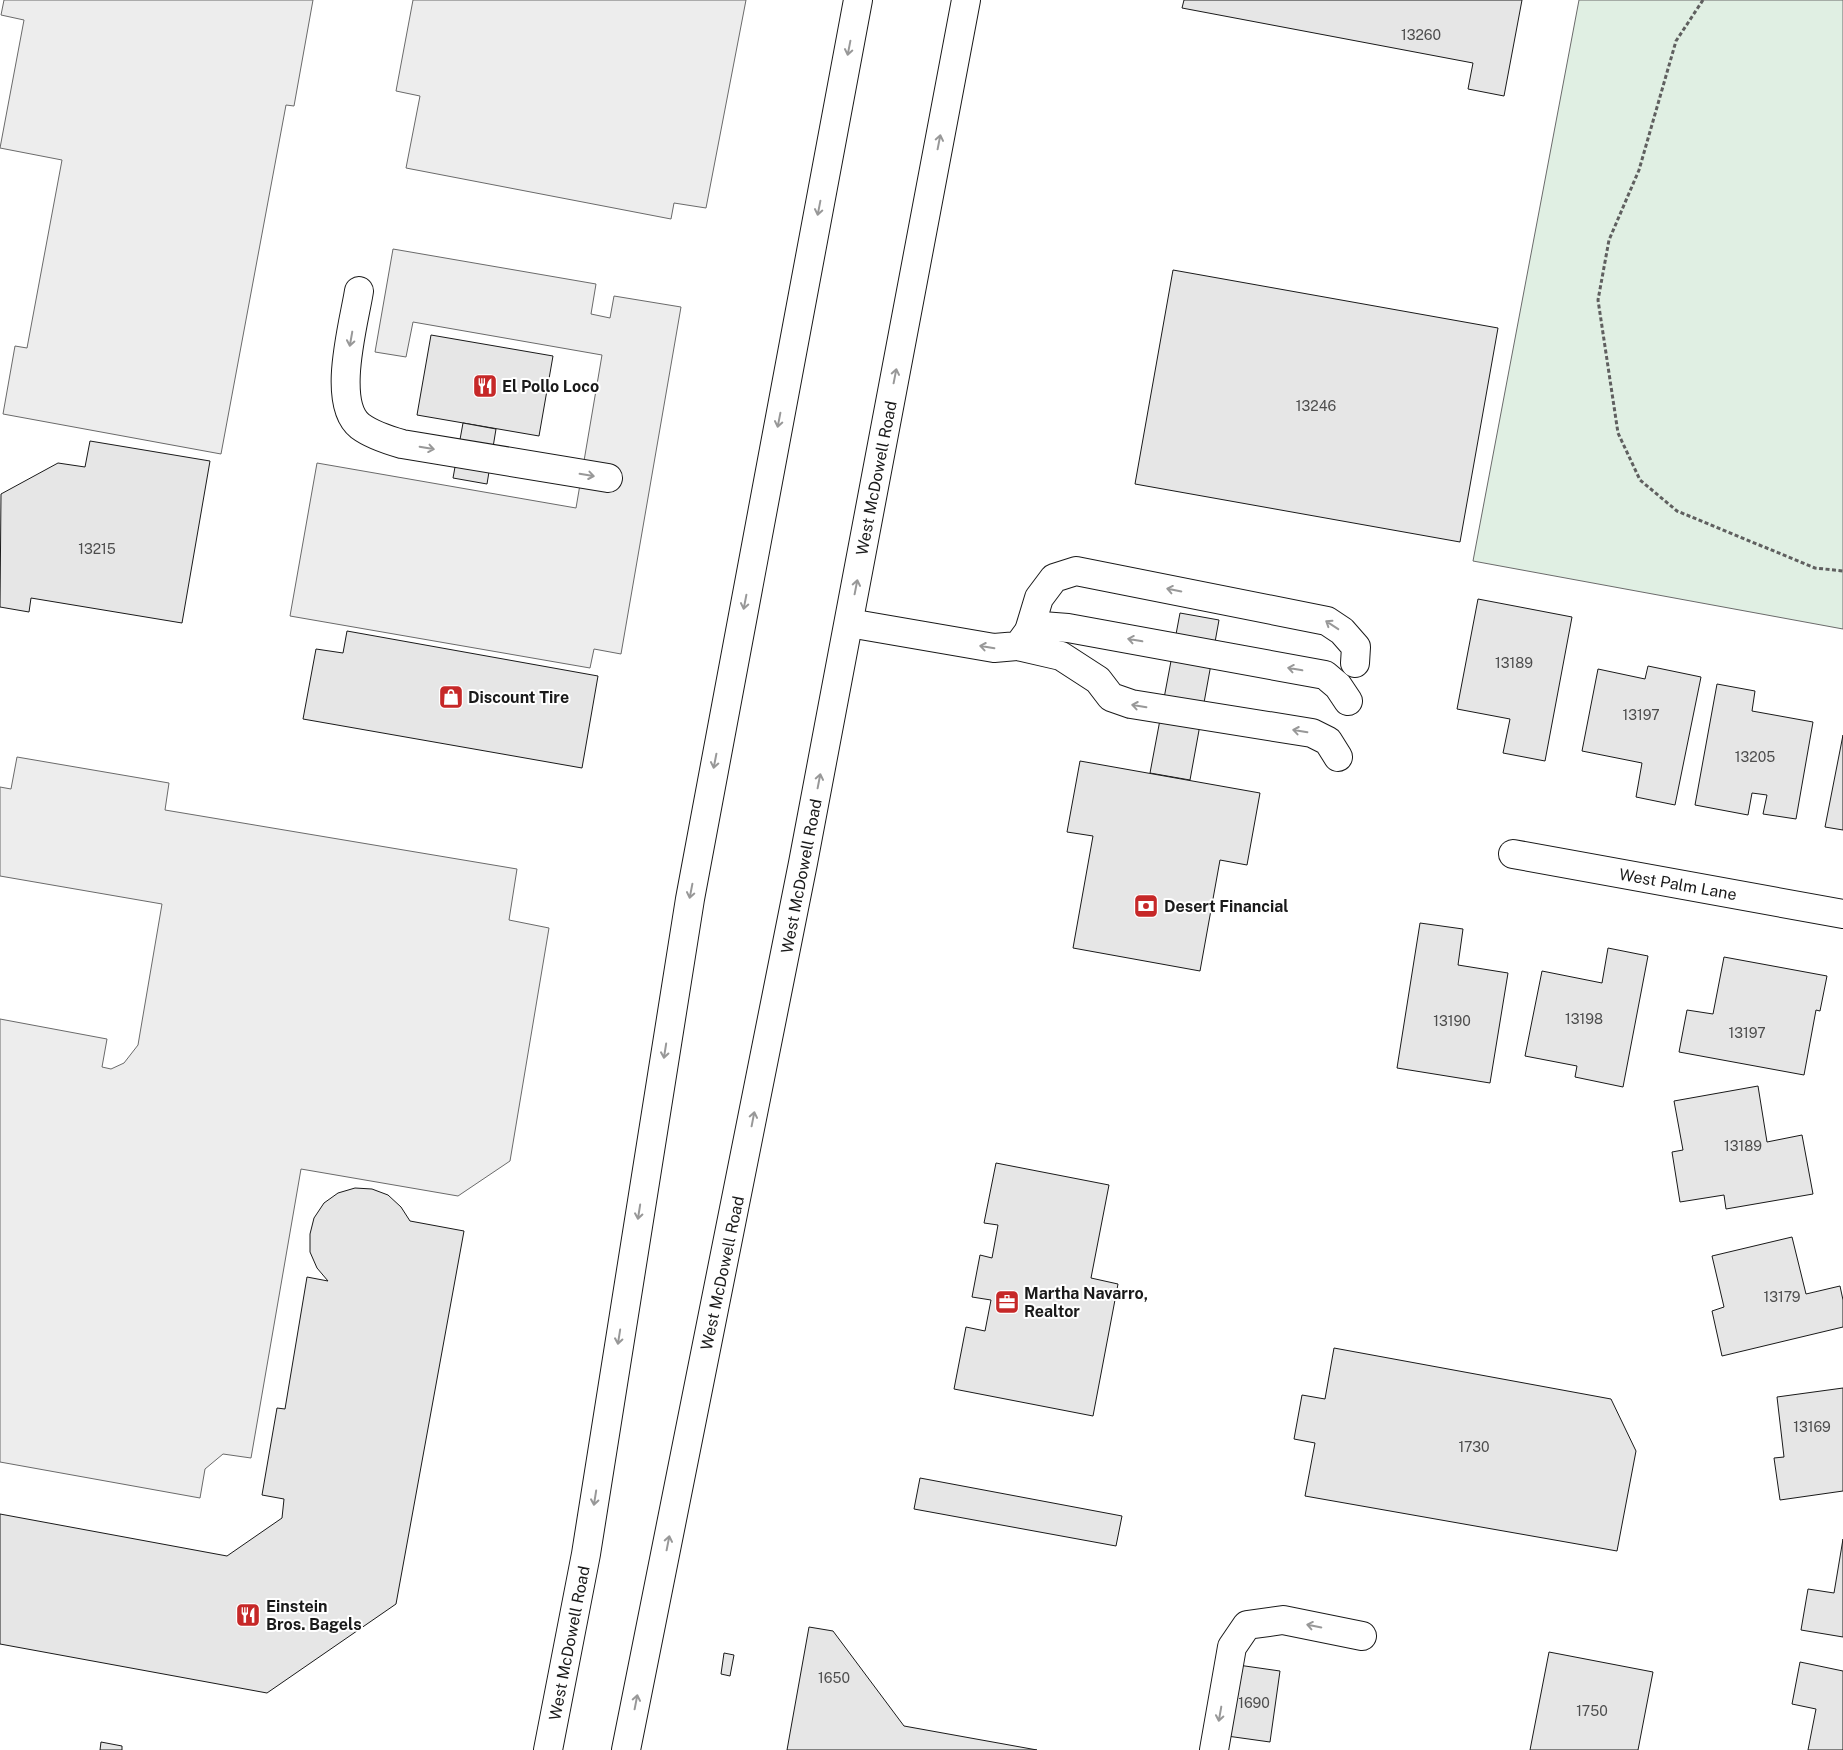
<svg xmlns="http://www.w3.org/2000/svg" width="1843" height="1750" viewBox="0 0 1843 1750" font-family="'Public Sans',sans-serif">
  <rect width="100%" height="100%" fill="#fff"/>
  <!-- green -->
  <path fill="#e0efe3" stroke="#6a6a6a" d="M1579,0H1843V629L1473,561Z"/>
  <!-- parking -->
  <g fill="#ededed" stroke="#6a6a6a">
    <path d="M4,0H313L294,106L286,105L221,454L3,414L15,346L27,348L62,160L0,148L24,20L1,15Z"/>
    <path d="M413,0H746L706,208L674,203L671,219L406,168L420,96L396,91Z"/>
    <path d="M393,249L596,284L591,314L610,318L614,296L681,307L621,654L594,649L590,668L290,616L317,463L576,508L602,355L413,322L406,357L375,352Z"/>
    <path d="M17,757L169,783L165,810L517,869L509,920L549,928L510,1161L458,1196L301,1169L251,1458L223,1454L205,1469L200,1498L0,1462V1019L107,1039L102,1067L111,1069L124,1063L138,1045L162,904L0,876V787L11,789Z"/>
  </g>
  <!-- building -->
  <g fill="#e6e6e6" stroke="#1a1a1a">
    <path d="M1184,0H1522L1504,96L1468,89L1473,63L1182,8Z"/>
    <path d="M1173,270L1498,328L1460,542L1135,484Z"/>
    <path d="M431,335L553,356L539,436L417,415Z"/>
    <path d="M463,423L496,429L487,484L453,478Z"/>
    <path d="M90,441L210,461L182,623L31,598L29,612L0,607L1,494L58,463L85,467Z"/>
    <path d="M1478,599L1572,617L1545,761L1503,753L1510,719L1457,709Z"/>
    <path d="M1180,613L1219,620L1190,780L1150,773Z"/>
    <path d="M347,631L598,676L582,768L303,719L316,649L343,653Z"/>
    <path d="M1648,666L1701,677L1675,805L1636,797L1642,763L1582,751L1598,669L1645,679Z"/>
    <path d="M1717,684L1755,691L1752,711L1813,722L1796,819L1763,814L1767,795L1752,793L1748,815L1695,805Z"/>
    <path d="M1843,735V830L1825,827Z"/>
    <path d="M1080,761L1260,793L1247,865L1220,860L1200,971L1073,948L1093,836L1067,832Z"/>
    <path d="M1420,923L1463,929L1458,965L1508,973L1490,1083L1397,1068Z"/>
    <path d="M1608,948L1648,956L1623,1087L1575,1077L1577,1066L1525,1056L1542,971L1602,983Z"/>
    <path d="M1724,957L1827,976L1820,1011L1816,1010L1804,1075L1679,1052L1687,1010L1713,1014Z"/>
    <path d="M1758,1086L1767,1142L1802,1135L1813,1194L1726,1209L1724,1195L1680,1202L1672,1152L1683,1150L1674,1101Z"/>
    <path d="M996,1163L1109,1185L1091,1278L1118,1284L1093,1416L954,1389L966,1327L985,1331L991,1300L972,1297L980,1255L992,1258L998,1225L984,1223Z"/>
    <path d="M355,1188L372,1189L388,1195L401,1207L410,1221L464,1231L396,1604L267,1693L0,1644V1514L227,1556L282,1518L284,1499L262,1495L277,1408L285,1409L307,1277L328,1281L317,1268L310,1252V1234L314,1218L324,1203L338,1193Z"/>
    <path d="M1792,1237L1806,1294L1840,1286L1843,1300V1327L1722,1356L1712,1311L1724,1307L1712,1256Z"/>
    <path d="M1334,1348L1611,1399L1636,1451L1617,1551L1305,1496L1315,1443L1294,1439L1302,1395L1325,1399Z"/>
    <path d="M1843,1388V1491L1780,1500L1774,1458L1784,1457L1777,1397Z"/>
    <path d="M920,1478L1122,1516L1116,1546L914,1509Z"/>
    <path d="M1843,1539V1637L1801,1630L1808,1589L1834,1593Z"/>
    <path d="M809,1627L833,1631L904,1726L1037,1750H787Z"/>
    <path d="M1549,1652L1653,1672L1638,1750H1530Z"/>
    <path d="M724,1653L734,1655L730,1676L721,1674Z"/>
    <path d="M1800,1662L1843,1671V1750H1808L1816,1709L1792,1704Z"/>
    <path d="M1238,1665L1280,1671L1270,1742L1227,1736Z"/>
    <path d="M101,1742L122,1746V1750H100Z"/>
  </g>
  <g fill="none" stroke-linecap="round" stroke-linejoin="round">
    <defs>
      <g id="minor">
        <path d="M359,291C354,323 331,403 360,426C372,435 388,440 402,444L608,478"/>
        <path d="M849,623L994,648L1018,646L1029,631L1039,598L1054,578L1076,571L1327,621L1342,631L1356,647L1355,663"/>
        <path d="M1029,631L1042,626L1068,628L1325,675L1338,686L1348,701"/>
        <path d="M1018,646L1061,656L1098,680L1111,697L1131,704L1312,733L1328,741L1338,757"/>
        <path d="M1513,854L1843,914"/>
        <path d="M1214,1750L1232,1647L1247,1625L1283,1620L1362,1636"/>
      </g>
      <g id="major">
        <path d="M548,1750L586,1554L690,899L858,0"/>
        <path d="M626,1750L803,863L966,0"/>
      </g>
    </defs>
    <!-- minor casing -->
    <use href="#minor" stroke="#1a1a1a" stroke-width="30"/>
    <!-- major casing -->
    <use href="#major" stroke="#1a1a1a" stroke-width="30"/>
    <!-- path -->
    <path stroke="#5f5f5f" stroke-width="3" stroke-dasharray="4 2.5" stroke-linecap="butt" d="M1703,0L1676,41L1639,170L1609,240L1598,300L1618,433L1640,480L1677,511L1815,568L1843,571"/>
    <!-- minor -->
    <use href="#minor" stroke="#fff" stroke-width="28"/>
    <!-- major -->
    <use href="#major" stroke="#fff" stroke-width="28"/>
  </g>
  <!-- one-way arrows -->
  <defs><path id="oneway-shaft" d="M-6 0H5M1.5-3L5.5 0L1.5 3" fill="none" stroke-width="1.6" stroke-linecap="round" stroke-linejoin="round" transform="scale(1.25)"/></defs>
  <g stroke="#989898">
    <use href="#oneway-shaft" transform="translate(849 48) rotate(101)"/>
    <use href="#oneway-shaft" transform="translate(939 142) rotate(-79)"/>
    <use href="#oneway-shaft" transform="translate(819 208) rotate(101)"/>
    <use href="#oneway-shaft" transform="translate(351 339) rotate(100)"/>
    <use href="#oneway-shaft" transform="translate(895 376) rotate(-79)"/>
    <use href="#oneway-shaft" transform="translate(779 420) rotate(101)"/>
    <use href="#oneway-shaft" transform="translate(427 448) rotate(10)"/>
    <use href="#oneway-shaft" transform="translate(587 475) rotate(9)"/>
    <use href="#oneway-shaft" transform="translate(856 587) rotate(-79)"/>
    <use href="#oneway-shaft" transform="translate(1174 590) rotate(-169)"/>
    <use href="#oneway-shaft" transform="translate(745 602) rotate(101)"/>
    <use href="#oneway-shaft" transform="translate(1332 625) rotate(-147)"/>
    <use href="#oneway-shaft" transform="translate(1135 640) rotate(-170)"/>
    <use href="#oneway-shaft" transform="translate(987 647) rotate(-171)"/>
    <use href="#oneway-shaft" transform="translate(1295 669) rotate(-170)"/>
    <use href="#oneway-shaft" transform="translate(1139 706) rotate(-171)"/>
    <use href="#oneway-shaft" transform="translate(1300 731) rotate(-171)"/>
    <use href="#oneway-shaft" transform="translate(715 761) rotate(101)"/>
    <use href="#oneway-shaft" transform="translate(819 781) rotate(-79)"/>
    <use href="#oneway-shaft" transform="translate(691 891) rotate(101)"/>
    <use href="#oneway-shaft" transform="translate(665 1051) rotate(99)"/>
    <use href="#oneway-shaft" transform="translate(753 1119) rotate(-79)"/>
    <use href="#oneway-shaft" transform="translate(639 1212) rotate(99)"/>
    <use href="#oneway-shaft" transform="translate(619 1337) rotate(99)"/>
    <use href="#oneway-shaft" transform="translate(595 1498) rotate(99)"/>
    <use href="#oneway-shaft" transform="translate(668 1543) rotate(-79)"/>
    <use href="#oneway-shaft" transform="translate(1314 1626) rotate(-169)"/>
    <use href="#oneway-shaft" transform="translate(636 1702) rotate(-79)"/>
    <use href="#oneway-shaft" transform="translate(1220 1714) rotate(100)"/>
  </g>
  <!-- icons -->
  <defs>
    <symbol id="restaurant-square" viewBox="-11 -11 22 22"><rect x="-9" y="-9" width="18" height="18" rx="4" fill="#c62828" stroke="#fff"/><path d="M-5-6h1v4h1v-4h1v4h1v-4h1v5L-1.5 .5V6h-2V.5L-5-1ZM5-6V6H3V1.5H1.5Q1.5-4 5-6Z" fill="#fff"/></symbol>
    <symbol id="shop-square" viewBox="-11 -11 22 22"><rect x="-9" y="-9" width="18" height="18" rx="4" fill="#c62828" stroke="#fff"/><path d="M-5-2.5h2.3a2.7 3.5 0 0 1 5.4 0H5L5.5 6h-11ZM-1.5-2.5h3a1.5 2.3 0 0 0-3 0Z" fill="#fff"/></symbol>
    <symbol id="bank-square" viewBox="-11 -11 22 22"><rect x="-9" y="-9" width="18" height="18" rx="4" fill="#c62828" stroke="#fff"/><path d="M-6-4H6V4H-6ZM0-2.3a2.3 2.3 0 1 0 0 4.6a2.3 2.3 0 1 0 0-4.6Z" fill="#fff"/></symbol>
    <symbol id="office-square" viewBox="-11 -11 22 22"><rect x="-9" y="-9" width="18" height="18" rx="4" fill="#c62828" stroke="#fff"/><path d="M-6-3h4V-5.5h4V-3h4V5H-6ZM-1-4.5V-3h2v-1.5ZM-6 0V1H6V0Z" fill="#fff"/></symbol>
  </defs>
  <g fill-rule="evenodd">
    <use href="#restaurant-square" x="471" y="372" width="28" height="28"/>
    <use href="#shop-square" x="437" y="683" width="28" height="28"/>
    <use href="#bank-square" x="1132" y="892" width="28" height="28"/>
    <use href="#office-square" x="993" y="1288" width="28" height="28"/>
    <use href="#restaurant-square" x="234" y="1601" width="28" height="28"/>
  </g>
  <g text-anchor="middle" stroke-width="4" stroke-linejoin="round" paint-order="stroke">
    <!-- number labels -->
    <g font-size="14" fill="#4d4d4d">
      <text x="1421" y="40">13260</text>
      <text x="1316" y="411">13246</text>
      <text x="97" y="554">13215</text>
      <text x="1514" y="668">13189</text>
      <text x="1641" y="720">13197</text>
      <text x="1755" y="762">13205</text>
      <text x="1584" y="1024">13198</text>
      <text x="1452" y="1026">13190</text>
      <text x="1747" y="1038">13197</text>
      <text x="1743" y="1151">13189</text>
      <text x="1782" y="1302">13179</text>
      <text x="1812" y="1432">13169</text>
      <text x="1474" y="1452">1730</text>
      <text x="834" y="1683">1650</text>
      <text x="1254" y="1708">1690</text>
      <text x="1592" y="1716">1750</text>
    </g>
    <!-- poi labels -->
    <g font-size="16" font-weight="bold" fill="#1a1a1a" stroke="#fff" text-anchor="start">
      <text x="502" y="392">El Pollo Loco</text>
      <text x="468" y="703">Discount Tire</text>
      <text x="1164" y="912">Desert Financial</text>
      <text x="1024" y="1299">Martha Navarro,<tspan x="1024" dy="18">Realtor</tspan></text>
      <text x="266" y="1612">Einstein<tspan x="266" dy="18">Bros. Bagels</tspan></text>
    </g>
    <!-- street labels -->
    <g font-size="16" fill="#1a1a1a" stroke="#fff">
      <text transform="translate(876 478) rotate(-79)" y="6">West McDowell Road</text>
      <text transform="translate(801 876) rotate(-79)" y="6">West McDowell Road</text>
      <text transform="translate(1678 884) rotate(10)" y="6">West Palm Lane</text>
      <text transform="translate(722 1273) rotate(-78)" y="6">West McDowell Road</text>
      <text transform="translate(569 1643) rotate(-79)" y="6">West McDowell Road</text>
    </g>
  </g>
</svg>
